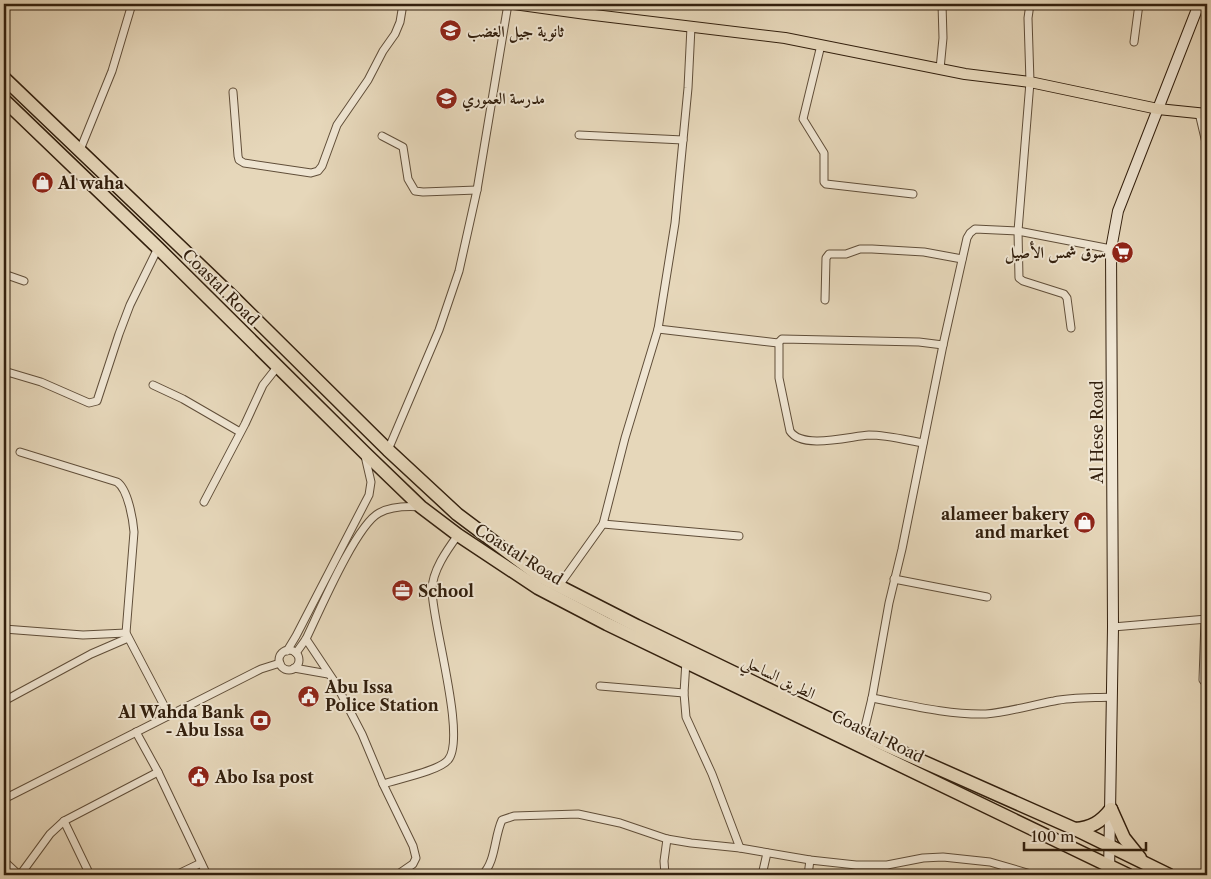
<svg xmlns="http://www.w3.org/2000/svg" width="1211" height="879" viewBox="0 0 1211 879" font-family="'Libre Caslon Text',Amiri,serif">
  <rect width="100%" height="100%" fill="#e6d7ba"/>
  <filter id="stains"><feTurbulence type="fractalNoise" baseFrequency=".004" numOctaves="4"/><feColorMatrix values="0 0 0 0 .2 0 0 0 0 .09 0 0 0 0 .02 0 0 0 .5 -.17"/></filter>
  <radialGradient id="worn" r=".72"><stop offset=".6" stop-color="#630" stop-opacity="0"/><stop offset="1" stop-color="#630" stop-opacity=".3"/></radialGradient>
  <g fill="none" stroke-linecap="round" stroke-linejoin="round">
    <defs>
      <g id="street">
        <path d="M1030,4L1028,18L1030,82L1018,231L1019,278L1023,281L1064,294L1067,298L1071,328"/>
        <path d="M586,14L588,4"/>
        <path d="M1134,42L1139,4"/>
        <path d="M821,45L803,119L824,153V182L826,184L913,194"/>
        <path d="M940,69L943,38L942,4"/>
        <path d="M233,92L238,156L239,160L244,163L311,173L318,171L322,166L337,125L368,80L383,51L395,34L400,22L403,4"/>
        <path d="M1199,113L1207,147"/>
        <path d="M579,135L683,140"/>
        <path d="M382,136L403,147L408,179L415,191L423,192L477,190"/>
        <path d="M80,150L112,71L132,4"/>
        <path d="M4,274L24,281"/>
        <path d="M825,300L826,258L829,254H846L860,249H872L924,252L962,259"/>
        <path d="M658,329L778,343L782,339L919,342L943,345"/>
        <path d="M778,343L779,345V378L790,431C802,450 851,436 869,435C887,435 906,440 923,443"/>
        <path d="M4,371L41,382L89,403L97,401L119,334L130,305L158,248"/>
        <path d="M153,385L183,399L240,432"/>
        <path d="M388,450L439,330L459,271L477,190L508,4"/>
        <path d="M20,452L117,482C128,489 133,520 134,532L126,633L169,715"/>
        <path d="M204,502L245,424L263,385L278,366"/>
        <path d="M603,524L739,536"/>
        <path d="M894,579L987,597"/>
        <path d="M558,587L603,524L625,438L658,329L675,223L688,88L691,27"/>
        <path d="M1205,620L1203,680L1207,685"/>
        <path d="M1113,627L1207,619"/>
        <path d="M4,629L83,635L126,633"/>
        <path d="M306,639L336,684L362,734L383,784L413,846L416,858L413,864L397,875"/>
        <circle cx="289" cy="660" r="10"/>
        <path d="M287,651L296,636L369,495L371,482L365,456"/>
        <path d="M296,653L306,639C319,612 356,525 379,513C392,506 407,506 421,507"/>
        <path d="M686,661L684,693L686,717L712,774L740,848"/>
        <path d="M294,668L328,674"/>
        <path d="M600,686L684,693"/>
        <path d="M872,698C909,705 948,715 986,714C1009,712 1032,705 1054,701C1072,697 1093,698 1112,697"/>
        <path d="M4,701L91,654L128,638"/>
        <path d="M863,735L872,698L889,603L902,549L943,345L967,238L970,233L975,229L1018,231L1111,249"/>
        <path d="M158,772L207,875"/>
        <path d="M383,784C398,779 439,771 448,760C467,738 432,622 432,590C432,571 447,550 458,535"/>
        <path d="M4,799L261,669L280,663"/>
        <path d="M64,821L90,875"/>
        <path d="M4,861L19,875"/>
        <path d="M405,871L416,875"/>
        <path d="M20,875L50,834L64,821L158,772L136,732"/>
        <path d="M176,875L201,863"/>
        <path d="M482,875C496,862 494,837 502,820L514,816L578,814L620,823L667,839L691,843L740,848L810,860L856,865H887L923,858L943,857L990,862L1034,875"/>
        <path d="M665,875L664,861L667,839"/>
        <path d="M762,875L767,853"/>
        <path d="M808,875L810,860"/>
      </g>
      <path id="secondary" d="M1109,875L1113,627L1111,249L1118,211L1199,4"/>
      <path id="primary" d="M514,4L586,14L785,38L965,74L1030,82L1158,109L1207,114"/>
      <g id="highway">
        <path d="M4,78L235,299L388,450L457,514L541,577L637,626L863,735L1075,829L1169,875"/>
        <path d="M4,100L158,248L365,453L421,507L458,535L538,588L607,624L1128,875"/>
        <path d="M1111,809L1124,838L1140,858"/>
        <path d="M1075,829C1091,828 1101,822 1111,809"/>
      </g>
    </defs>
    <!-- street casing -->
    <use href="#street" stroke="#604e39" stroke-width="9"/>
    <!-- secondary casing -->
    <use href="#secondary" stroke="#33200e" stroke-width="12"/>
    <!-- primary casing -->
    <use href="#primary" stroke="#33200e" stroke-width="12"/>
    <!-- highway casing -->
    <use href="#highway" stroke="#33200e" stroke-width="15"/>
    <!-- street -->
    <use href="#street" stroke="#efe5d2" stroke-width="7"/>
    <!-- secondary -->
    <use href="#secondary" stroke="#efe5d2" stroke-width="10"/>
    <!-- primary -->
    <use href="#primary" stroke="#e6d7ba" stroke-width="10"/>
    <!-- highway -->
    <use href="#highway" stroke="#e6d7ba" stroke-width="12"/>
  </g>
  <!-- icons -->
  <defs>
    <symbol id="school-disc" viewBox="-11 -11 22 22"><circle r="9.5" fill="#8f2418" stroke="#efe5d2"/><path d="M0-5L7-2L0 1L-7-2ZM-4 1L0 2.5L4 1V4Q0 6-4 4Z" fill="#fff"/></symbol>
    <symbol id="shop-disc" viewBox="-11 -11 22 22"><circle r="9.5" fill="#8f2418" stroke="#efe5d2"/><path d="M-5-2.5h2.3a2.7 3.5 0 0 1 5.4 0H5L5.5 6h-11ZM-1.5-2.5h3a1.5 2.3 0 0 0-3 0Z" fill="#fff"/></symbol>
    <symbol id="supermarket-disc" viewBox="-11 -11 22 22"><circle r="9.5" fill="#8f2418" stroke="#efe5d2"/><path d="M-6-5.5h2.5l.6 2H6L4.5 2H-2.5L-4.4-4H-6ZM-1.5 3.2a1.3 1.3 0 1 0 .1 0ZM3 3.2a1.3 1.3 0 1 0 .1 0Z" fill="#fff"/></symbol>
    <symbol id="office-disc" viewBox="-11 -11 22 22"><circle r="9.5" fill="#8f2418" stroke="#efe5d2"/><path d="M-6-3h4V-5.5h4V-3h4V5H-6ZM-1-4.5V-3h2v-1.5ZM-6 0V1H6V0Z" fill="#fff"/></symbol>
    <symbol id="civic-disc" viewBox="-11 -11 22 22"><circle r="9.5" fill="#8f2418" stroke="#efe5d2"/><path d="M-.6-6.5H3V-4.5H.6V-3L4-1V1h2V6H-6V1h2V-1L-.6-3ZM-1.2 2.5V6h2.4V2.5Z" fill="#fff"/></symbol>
    <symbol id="bank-disc" viewBox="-11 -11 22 22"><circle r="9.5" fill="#8f2418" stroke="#efe5d2"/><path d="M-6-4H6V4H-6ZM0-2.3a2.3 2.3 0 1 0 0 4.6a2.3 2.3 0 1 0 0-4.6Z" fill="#fff"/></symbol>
  </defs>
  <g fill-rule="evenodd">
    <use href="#school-disc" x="438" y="18" width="25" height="25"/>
    <use href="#school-disc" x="434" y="86" width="25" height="25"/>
    <use href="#shop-disc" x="30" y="170" width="25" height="25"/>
    <use href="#supermarket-disc" x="1110" y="240" width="25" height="25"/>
    <use href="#shop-disc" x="1072" y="510" width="25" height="25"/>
    <use href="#office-disc" x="390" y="578" width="25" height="25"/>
    <use href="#civic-disc" x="296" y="684" width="25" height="25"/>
    <use href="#bank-disc" x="248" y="708" width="25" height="25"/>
    <use href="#civic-disc" x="186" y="764" width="25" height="25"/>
  </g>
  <g text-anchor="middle" stroke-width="4" stroke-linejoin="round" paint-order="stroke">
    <!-- poi labels -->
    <g font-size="16" font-weight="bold" fill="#33200e" stroke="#efe5d2" text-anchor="start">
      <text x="467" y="37">ثانوية جيل الغضب</text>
      <text x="462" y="104">مدرسة العموري</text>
      <text x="58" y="189">Al waha</text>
      <text x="1106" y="258" text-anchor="end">سوق شمس الأصيل</text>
      <text x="1069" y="520" text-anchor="end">alameer bakery<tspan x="1069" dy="18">and market</tspan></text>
      <text x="418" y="597">School</text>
      <text x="325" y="693">Abu Issa<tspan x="325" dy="18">Police Station</tspan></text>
      <text x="244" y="718" text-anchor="end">Al Wahda Bank<tspan x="244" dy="18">- Abu Issa</tspan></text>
      <text x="215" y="783">Abo Isa post</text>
    </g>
    <!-- street labels -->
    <g font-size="16" fill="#33200e" stroke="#efe5d2">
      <text transform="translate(221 287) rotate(45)" y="6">Coastal Road</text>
      <text transform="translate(1097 432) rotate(-90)" y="6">Al Hese Road</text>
      <text transform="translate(519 554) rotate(32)" y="6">Coastal Road</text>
      <text transform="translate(779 677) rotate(26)" y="6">الطريق الساحلي</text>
      <text transform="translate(878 736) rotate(26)" y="6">Coastal Road</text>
    </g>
  </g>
  <!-- margin -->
  <rect width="1211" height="879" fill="none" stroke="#e6d7ba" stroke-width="20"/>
  <rect x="5" y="5" width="1201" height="869" fill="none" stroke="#33200e" stroke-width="2.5"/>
  <rect x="10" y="10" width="1191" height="859" fill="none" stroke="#33200e"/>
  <!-- scale -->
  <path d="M1024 842v8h122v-8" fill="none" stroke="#33200e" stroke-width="2.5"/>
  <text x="1031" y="842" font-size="15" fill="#33200e" stroke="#efe5d2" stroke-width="4" paint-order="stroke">100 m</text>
  <rect width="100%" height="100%" filter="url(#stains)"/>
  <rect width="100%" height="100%" fill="url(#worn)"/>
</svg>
